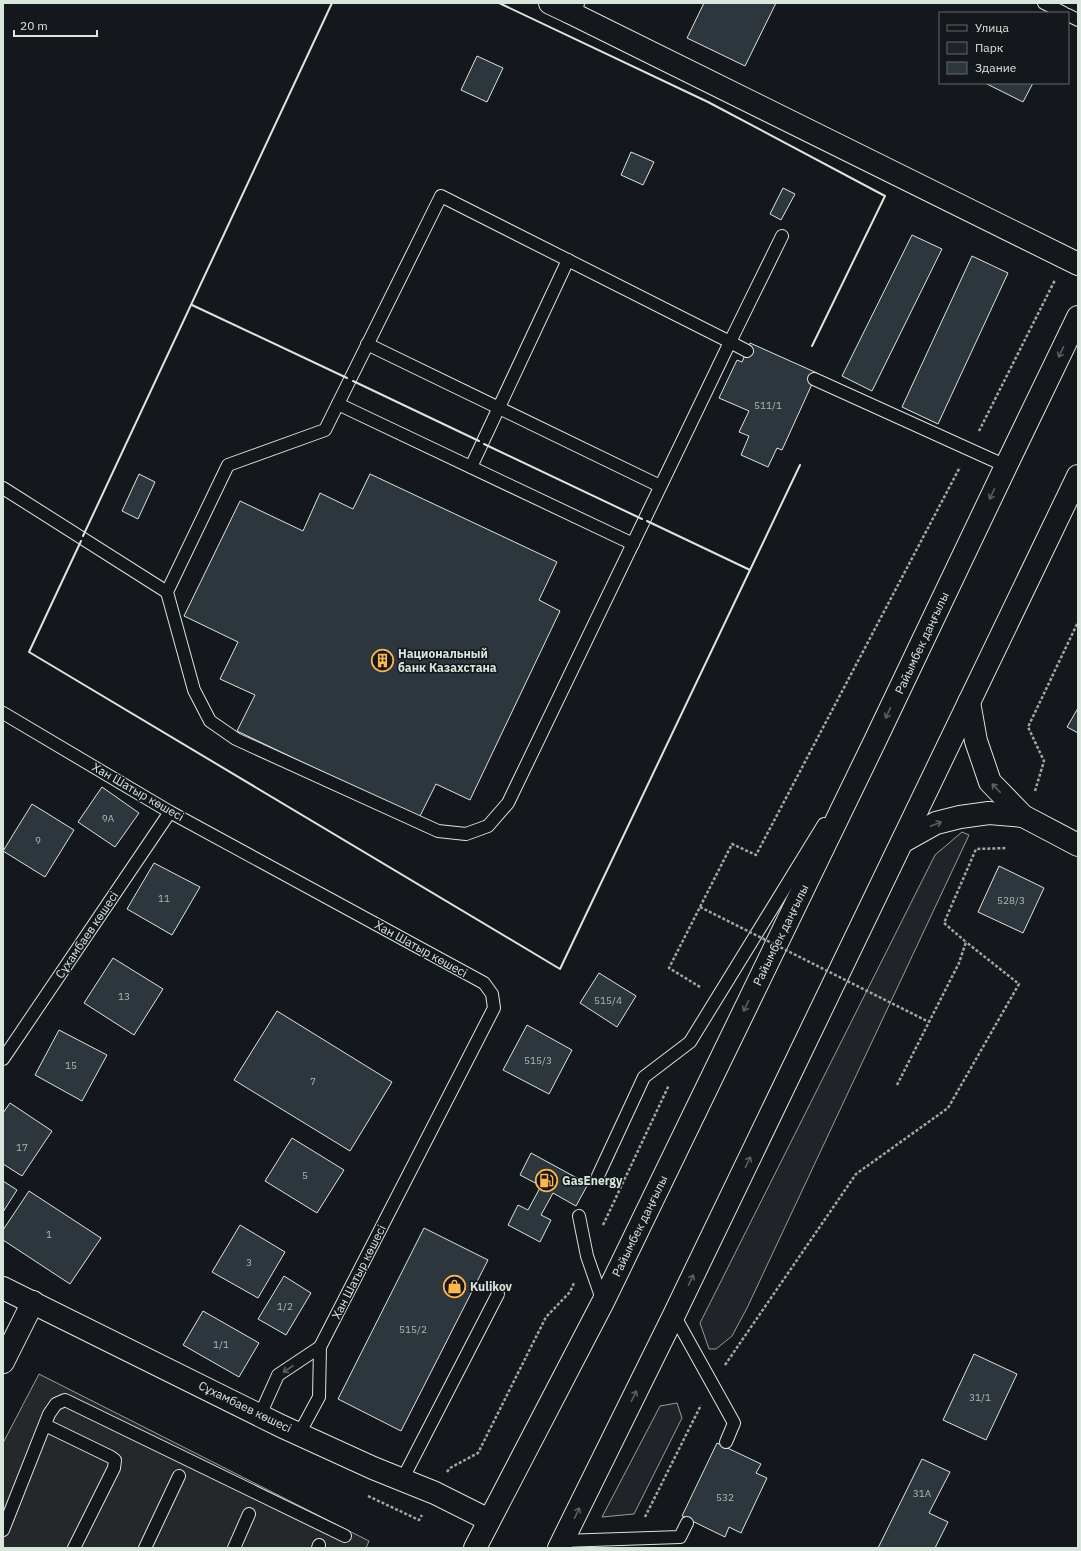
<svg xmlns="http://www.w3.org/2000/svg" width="1081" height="1551" viewBox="0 0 1081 1551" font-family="'IBM Plex Sans',sans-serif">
  <rect width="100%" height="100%" fill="#14181c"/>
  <!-- green -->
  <g fill="#202428" stroke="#939e99">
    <path d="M962,832L969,835L747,1308L732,1336L716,1349H709L700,1323L935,855Z"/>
    <path d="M677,1403L682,1418L634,1514L602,1517L660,1406Z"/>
  </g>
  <!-- parking -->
  <path fill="#24282b" stroke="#939e99" d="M39,1374L369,1541L366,1548H3V1443Z"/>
  <!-- building -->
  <g fill="#2c363c" stroke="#d8e6dc">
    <path d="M704,3H776L745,66L687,38Z"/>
    <path d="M477,56L503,68L487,102L461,90Z"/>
    <path d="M985,83H1033L1023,102Z"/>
    <path d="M631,152L654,162L643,185L621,175Z"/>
    <path d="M783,188L795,194L781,220L770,214Z"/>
    <path d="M912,235L942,249L872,391L842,376Z"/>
    <path d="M972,256L1008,273L938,424L902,407Z"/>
    <path d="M750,343L817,373L782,450L777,448L768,467L741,455L749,436L739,432L749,411L719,398L737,360L742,362Z"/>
    <path d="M139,474L155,482L138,519L122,511Z"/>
    <path d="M370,474L557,562L539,600L560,611L470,800L436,784L419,818L237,731L255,695L220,679L238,642L184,616L240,501L303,531L320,493L353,509Z"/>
    <path d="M1078,708V733L1067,727Z"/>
    <path d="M102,787L139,813L115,847L78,822Z"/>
    <path d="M32,804L74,830L45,877L3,851Z"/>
    <path d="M154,863L200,887L172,935L127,909Z"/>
    <path d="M999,866L1044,888L1023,933L978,912Z"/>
    <path d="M113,958L163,989L134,1035L84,1003Z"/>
    <path d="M599,973L636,996L617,1027L580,1003Z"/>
    <path d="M277,1011L392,1082L350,1151L234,1080Z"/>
    <path d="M527,1025L572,1050L549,1094L503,1070Z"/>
    <path d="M59,1030L107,1055L82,1101L35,1075Z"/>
    <path d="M10,1103L52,1131L22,1176L3,1164V1113Z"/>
    <path d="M292,1138L344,1170L317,1213L265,1181Z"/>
    <path d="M531,1153L588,1184L576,1206L553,1193L541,1215L551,1220L540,1242L508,1225L518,1205L528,1210L541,1186L520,1175Z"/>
    <path d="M3,1181L17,1190L3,1212Z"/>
    <path d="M29,1191L101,1238L70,1284L3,1240V1230Z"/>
    <path d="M240,1225L285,1252L258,1298L212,1272Z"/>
    <path d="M424,1228L488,1260L401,1431L338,1399Z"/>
    <path d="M284,1276L311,1293L286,1335L258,1319Z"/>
    <path d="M203,1311L259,1343L239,1377L183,1345Z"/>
    <path d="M974,1354L1017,1374L986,1440L943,1420Z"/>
    <path d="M717,1443L761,1464L756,1473L767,1478L741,1533L729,1527L725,1537L682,1516Z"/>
    <path d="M922,1459L950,1472L929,1513L948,1522L935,1548H878Z"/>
  </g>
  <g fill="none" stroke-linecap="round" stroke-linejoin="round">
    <defs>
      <g id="lane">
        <path d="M1044,3L1064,13"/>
        <path d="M1068,15L1078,20"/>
        <path d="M367,344L660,486"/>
        <path d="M747,351L730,342L508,803L488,826L466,834L438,831L236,739L210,721L194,690L167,592L228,465L325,430L441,196L730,342L782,236"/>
        <path d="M814,379L1006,466"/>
        <path d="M338,404L633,544"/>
        <path d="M471,467L568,260"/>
        <path d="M3,488L167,592"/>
        <path d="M3,713L170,812L484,983L492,994L494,1008L320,1347L319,1397L299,1434"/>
        <path d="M3,1059L170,812"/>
        <path d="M598,1176L644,1077L690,1042L824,824"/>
        <path d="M579,1216L587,1256L603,1302"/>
        <path d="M674,1315L734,1423L726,1442"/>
        <path d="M260,1415L278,1375L320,1347"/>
        <path d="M45,1425L111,1457L115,1460L114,1468L74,1548"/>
        <path d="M402,1480L498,1294"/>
        <path d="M3,1530L49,1414L56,1404L65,1400L345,1536"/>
        <path d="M562,1541L680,1537L687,1523"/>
        <path d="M145,1548L179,1476"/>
        <path d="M234,1548L249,1514"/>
        <path d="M318,1548L319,1545"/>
      </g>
      <g id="street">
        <path d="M550,3L569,12"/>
        <path d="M573,3L569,12L1078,264"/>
      </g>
      <g id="secondary">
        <path d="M969,702L976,741L990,782L1023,816L1078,845"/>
        <path d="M902,842L936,823L960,817L989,813L1023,816"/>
        <path d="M3,1288L281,1426L373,1468L435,1493L489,1520"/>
        <path d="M3,1362L33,1302"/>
      </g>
      <g id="highway">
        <path d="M475,1548L603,1302L874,743L1006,466L1078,317"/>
        <path d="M559,1548L674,1315L1078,476"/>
      </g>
    </defs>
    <!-- lane casing -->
    <use href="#lane" stroke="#d8e6dc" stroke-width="14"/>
    <!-- street casing -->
    <use href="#street" stroke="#d8e6dc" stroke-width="24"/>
    <!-- secondary casing -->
    <use href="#secondary" stroke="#d8e6dc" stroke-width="24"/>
    <!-- highway casing -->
    <use href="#highway" stroke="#d8e6dc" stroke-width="24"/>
    <!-- path -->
    <g stroke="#9da8a2" stroke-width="2.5" stroke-dasharray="3 2" stroke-linecap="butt">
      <path d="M979,431L1055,280"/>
      <path d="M1035,791L1044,761L1028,727L1078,622"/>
      <path d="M700,987L669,968L732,844L756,855L960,467"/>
      <path d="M897,1085L959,963L966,942L944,923L976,849L1007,848"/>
      <path d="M603,1225L669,1085"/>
      <path d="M725,1365L856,1174L948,1108L1019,984L966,942"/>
      <path d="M447,1472L450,1468L478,1453L546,1317L570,1292L574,1283"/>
      <path d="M368,1496L419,1520L422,1515"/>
      <path d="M645,1517L701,1405"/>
    </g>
    <!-- lane -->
    <use href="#lane" stroke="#14181c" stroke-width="12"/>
    <!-- street -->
    <use href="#street" stroke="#14181c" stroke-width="22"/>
    <!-- secondary -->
    <use href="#secondary" stroke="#14181c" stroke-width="22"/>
    <!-- highway -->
    <use href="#highway" stroke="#14181c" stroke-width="22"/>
    <!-- path-bridge -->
    <path stroke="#9da8a2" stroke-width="2.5" stroke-dasharray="3 2" stroke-linecap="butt" d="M700,907L929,1022"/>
    <!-- wall -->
    <g stroke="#d8e6dc" stroke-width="2">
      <path d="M499,3L708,102L885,196L812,346"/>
      <path d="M192,305L347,378"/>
      <path d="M353,381L479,441"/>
      <path d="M484,444L642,519"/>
      <path d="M647,521L750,570"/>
      <path d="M83,536L332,3"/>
      <path d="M81,541L29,652L560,969L800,465"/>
    </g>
  </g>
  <!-- one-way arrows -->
  <defs><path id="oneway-shaft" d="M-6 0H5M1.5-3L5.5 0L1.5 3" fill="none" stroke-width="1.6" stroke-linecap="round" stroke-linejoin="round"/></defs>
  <g stroke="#59605f">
    <use href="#oneway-shaft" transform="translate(1061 352) rotate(116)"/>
    <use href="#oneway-shaft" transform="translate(992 494) rotate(115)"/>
    <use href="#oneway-shaft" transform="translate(888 713) rotate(115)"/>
    <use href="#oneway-shaft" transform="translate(996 788) rotate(-134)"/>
    <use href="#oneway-shaft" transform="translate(936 824) rotate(-21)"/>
    <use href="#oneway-shaft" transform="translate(746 1006) rotate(116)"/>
    <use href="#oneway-shaft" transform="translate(748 1162) rotate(-64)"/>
    <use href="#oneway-shaft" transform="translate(691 1280) rotate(-64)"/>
    <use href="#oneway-shaft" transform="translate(288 1369) rotate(147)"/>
    <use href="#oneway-shaft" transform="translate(634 1396) rotate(-64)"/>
    <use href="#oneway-shaft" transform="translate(577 1513) rotate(-64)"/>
  </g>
  <!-- icons -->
  <defs>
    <symbol id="building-ring" viewBox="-11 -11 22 22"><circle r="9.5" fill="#14181c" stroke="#ffb74d" stroke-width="1.5"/><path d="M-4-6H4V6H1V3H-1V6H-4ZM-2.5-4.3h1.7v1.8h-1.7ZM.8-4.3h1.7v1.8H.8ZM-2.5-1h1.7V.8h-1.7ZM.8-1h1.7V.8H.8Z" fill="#ffb74d"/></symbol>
    <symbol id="fuel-ring" viewBox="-11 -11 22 22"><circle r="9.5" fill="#14181c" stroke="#ffb74d" stroke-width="1.5"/><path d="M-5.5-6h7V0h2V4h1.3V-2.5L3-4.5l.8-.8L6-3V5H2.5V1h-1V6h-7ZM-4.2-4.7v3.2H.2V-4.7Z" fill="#ffb74d"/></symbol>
    <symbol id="shop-ring" viewBox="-11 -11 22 22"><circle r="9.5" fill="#14181c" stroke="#ffb74d" stroke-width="1.5"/><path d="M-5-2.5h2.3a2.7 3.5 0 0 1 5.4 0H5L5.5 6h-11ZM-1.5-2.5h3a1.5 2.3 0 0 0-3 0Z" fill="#ffb74d"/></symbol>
  </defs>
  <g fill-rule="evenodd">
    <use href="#building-ring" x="370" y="648" width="25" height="25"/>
    <use href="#fuel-ring" x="534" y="1168" width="25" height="25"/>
    <use href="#shop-ring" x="442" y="1274" width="25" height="25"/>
  </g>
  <g text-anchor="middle" stroke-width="3" stroke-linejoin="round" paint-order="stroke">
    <!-- number labels -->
    <g font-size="10" fill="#adbab4">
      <text x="768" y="409">511/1</text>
      <text x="108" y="822">9А</text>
      <text x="38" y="844">9</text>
      <text x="164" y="902">11</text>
      <text x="1011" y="904">528/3</text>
      <text x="124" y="1000">13</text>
      <text x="608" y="1004">515/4</text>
      <text x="538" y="1064">515/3</text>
      <text x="71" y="1069">15</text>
      <text x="313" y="1085">7</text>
      <text x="22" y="1151">17</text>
      <text x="305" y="1179">5</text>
      <text x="49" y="1238">1</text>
      <text x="249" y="1266">3</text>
      <text x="285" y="1310">1/2</text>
      <text x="413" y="1333">515/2</text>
      <text x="221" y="1348">1/1</text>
      <text x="980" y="1401">31/1</text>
      <text x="922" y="1497">31А</text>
      <text x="725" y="1501">532</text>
    </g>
    <!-- street labels -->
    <g font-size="12" fill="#d8e6dc" stroke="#14181c">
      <text transform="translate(922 643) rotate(-65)" y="4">Райымбек даңғылы</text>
      <text transform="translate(138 792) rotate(30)" y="4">Хан Шатыр көшесі</text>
      <text transform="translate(87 935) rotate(-56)" y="4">Сұхамбаев көшесі</text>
      <text transform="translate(781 935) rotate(-64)" y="4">Райымбек даңғылы</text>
      <text transform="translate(421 949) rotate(29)" y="4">Хан Шатыр көшесі</text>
      <text transform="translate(640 1226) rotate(-64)" y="4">Райымбек даңғылы</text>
      <text transform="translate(359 1272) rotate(-63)" y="4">Хан Шатыр көшесі</text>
      <text transform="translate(245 1407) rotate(26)" y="4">Сұхамбаев көшесі</text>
    </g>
    <!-- poi labels -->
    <g font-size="12" font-weight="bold" fill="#d8e6dc" stroke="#14181c" text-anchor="start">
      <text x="398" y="658">Национальный<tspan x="398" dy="14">банк Казахстана</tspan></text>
      <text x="562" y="1185">GasEnergy</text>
      <text x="470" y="1291">Kulikov</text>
    </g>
  </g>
  <!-- border -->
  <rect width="1081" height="1551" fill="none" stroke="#d8e6dc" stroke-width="8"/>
  <!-- legend -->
  <rect x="939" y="12" width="130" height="72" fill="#14181c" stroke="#626a69"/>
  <rect x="947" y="25" width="20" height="6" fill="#14181c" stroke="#626a69"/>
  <text x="975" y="32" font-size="12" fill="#d8e6dc">Улица</text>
  <rect x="947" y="42" width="20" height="12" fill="#202428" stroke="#626a69"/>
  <text x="975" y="52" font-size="12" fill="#d8e6dc">Парк</text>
  <rect x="947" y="62" width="20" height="12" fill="#2c363c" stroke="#626a69"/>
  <text x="975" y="72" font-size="12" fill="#d8e6dc">Здание</text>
  <!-- scale -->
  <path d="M14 30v6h83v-6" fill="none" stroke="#d8e6dc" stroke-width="2"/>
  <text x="20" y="30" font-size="12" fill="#d8e6dc" stroke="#14181c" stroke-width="3" paint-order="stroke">20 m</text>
</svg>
